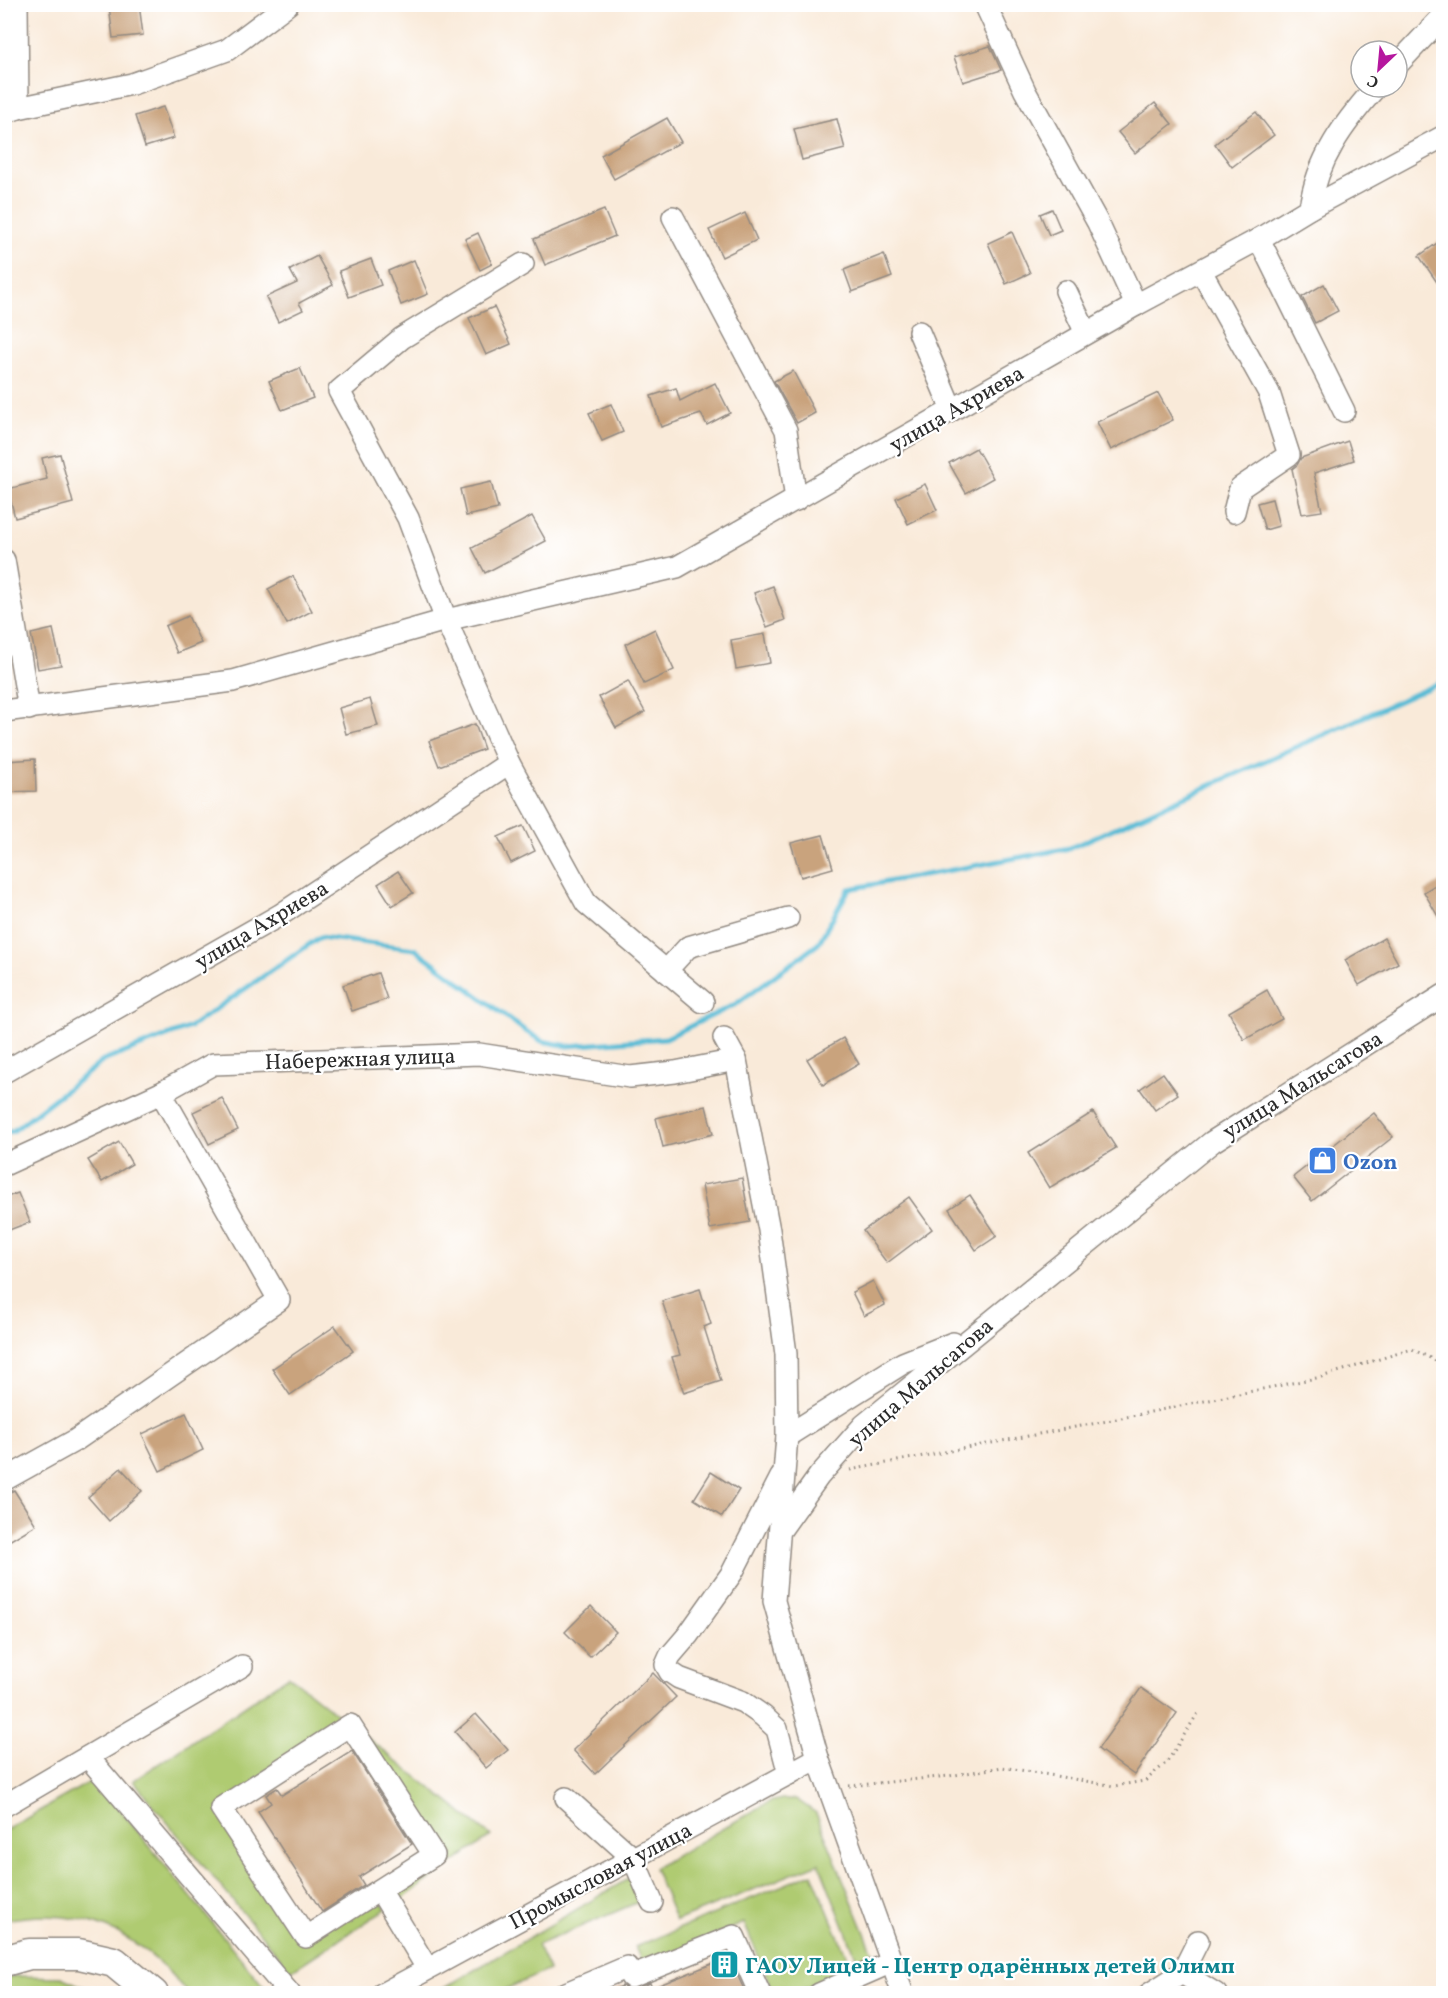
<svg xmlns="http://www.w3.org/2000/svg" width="1448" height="1998" viewBox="0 0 1448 1998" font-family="Vollkorn,serif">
  <rect width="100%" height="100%" fill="#fff"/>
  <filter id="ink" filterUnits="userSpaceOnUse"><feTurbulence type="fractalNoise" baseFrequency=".0167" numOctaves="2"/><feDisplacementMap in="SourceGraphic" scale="12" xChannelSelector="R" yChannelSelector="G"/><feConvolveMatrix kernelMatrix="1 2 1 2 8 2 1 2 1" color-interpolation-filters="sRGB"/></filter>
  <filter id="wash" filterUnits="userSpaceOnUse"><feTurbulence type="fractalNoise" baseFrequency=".008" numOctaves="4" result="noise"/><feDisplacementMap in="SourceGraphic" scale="24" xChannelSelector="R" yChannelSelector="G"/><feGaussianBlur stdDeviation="1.35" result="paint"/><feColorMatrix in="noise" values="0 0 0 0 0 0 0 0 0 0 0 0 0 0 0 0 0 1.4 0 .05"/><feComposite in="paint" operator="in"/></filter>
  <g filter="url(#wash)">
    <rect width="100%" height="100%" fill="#f9ead9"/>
    <!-- green -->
    <g fill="#afcb71" stroke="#6d7b4e" stroke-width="1.5">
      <path d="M289,1676L491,1836L395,1904L385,1887L434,1855L350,1725L222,1808L306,1937L376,1893L386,1909L291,1971L133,1781Z"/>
      <path d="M95,1779L269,1993H187C139,1932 83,1905 5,1920L4,1831Z"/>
      <path d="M782,1799H796L816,1813L874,1955V1960L860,1967L819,1863L676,1921L654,1868L769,1802Z"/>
      <path d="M812,1873L852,1969L793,1993H774L744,1923L643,1965L635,1947Z"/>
      <path d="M631,1877L641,1901L537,1945L549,1970L497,1993L434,1994Z"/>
      <path d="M13,1976L61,1977L97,1993H5V1979Z"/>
    </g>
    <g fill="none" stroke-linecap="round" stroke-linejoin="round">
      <!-- stream -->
      <path stroke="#57bbd5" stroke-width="5" d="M4,1133L13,1131L103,1061L190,1027L320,937L415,949L524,1030L542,1041L568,1046L666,1038L736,1004L818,944L849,889L1070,848L1444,681"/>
    </g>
    <g id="blocks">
      <!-- building -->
      <g fill="#c9a37d">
        <path d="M121,4H139L143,35L113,38L109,6Z"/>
        <path d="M990,46L1001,70L963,82L954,57Z"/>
        <path d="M1155,103L1172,124L1135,153L1118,132Z"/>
        <path d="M163,107L174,138L145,147L135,116Z"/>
        <path d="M1256,112L1274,135L1232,167L1215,144Z"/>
        <path d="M667,118L681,142L614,179L601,155Z"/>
        <path d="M837,119L845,149L802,160L794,129Z"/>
        <path d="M1052,209L1061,230L1049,235L1040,214Z"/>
        <path d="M604,210L615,236L545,265L534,239Z"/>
        <path d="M745,213L757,240L722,257L709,230Z"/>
        <path d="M1012,232L1030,273L1006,284L988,243Z"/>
        <path d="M478,233L492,264L480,270L465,239Z"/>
        <path d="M1443,239V291L1419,256Z"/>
        <path d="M884,254L892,277L852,292L844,270Z"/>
        <path d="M317,256L333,285L299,303L303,310L278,322L266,297L297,283L290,270Z"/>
        <path d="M371,259L381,285L349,297L339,271Z"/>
        <path d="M414,260L428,294L401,305L388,271Z"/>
        <path d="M1324,284L1338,311L1315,323L1302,297Z"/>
        <path d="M494,307L511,344L486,355L469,318Z"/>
        <path d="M300,368L313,398L282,410L269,381Z"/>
        <path d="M793,371L815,413L797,423L774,381Z"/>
        <path d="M715,383L730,413L707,425L701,414L661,427L651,396L676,388L680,401Z"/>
        <path d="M1158,393L1173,420L1111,450L1097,422Z"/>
        <path d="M611,404L623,432L602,441L589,413Z"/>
        <path d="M1348,441L1354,460L1314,473L1322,511L1302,514L1292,469L1297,465L1301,458Z"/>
        <path d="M976,448L993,478L966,493L949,463Z"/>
        <path d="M60,454L73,503L15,518L8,489L47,479L42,458Z"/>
        <path d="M491,482L498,509L466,516L460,489Z"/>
        <path d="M925,484L937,510L908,524L896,498Z"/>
        <path d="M1272,499L1279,526L1265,530L1257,503Z"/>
        <path d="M532,516L546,541L485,573L472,548Z"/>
        <path d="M293,576L312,611L287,624L268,589Z"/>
        <path d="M773,586L785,620L767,627L754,593Z"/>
        <path d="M188,616L201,643L177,653L165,626Z"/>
        <path d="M53,629L61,665L38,669L31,634Z"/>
        <path d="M655,629L674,670L644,684L625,644Z"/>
        <path d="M765,634L770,663L736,669L731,640Z"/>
        <path d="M628,681L645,712L616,728L599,697Z"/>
        <path d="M370,699L378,726L346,734L339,708Z"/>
        <path d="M475,724L484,749L439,766L429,741Z"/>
        <path d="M35,759L36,791L8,792L6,761Z"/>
        <path d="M523,826L535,851L511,863L498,837Z"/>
        <path d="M823,835L833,868L801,877L791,843Z"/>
        <path d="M398,871L413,893L392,906L378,884Z"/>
        <path d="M1443,880V925L1424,892Z"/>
        <path d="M1384,938L1398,963L1359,985L1345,960Z"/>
        <path d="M378,973L387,999L352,1011L343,985Z"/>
        <path d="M1267,990L1282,1019L1244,1040L1229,1012Z"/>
        <path d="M843,1038L859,1064L823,1085L807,1059Z"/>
        <path d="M1163,1073L1178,1094L1155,1110L1140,1089Z"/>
        <path d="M222,1098L238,1130L209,1144L193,1112Z"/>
        <path d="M706,1106L713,1134L663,1147L656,1118Z"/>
        <path d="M1093,1112L1116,1148L1049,1188L1028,1153Z"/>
        <path d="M1374,1113L1393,1137L1312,1201L1293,1177Z"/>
        <path d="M119,1142L132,1164L102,1182L88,1160Z"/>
        <path d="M742,1178L750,1222L710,1229L702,1185Z"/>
        <path d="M18,1193L30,1222L4,1232V1198Z"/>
        <path d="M970,1195L997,1236L976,1250L949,1209Z"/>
        <path d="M909,1197L932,1229L887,1263L863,1231Z"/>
        <path d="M873,1281L885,1305L864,1316L852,1292Z"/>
        <path d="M700,1289L711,1324L704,1327L721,1381L684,1393L672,1357L680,1355L662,1301Z"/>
        <path d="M335,1326L353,1351L290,1395L272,1369Z"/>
        <path d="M186,1413L203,1450L160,1471L142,1434Z"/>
        <path d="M121,1468L142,1491L109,1521L88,1497Z"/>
        <path d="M711,1472L739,1490L722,1517L694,1499Z"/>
        <path d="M14,1490L36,1525L4,1544V1496Z"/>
        <path d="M591,1606L616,1632L590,1657L565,1632Z"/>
        <path d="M653,1673L676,1697L595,1774L573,1750Z"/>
        <path d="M1141,1688L1177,1713L1134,1775L1098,1749Z"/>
        <path d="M476,1714L508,1750L486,1768L455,1732Z"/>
        <path d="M352,1751L412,1844L359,1877L364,1885L322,1912L258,1812L271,1803L266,1795L277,1788L282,1795Z"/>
        <path d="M729,1957L746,1994H605L622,1986L630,1990L650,1983L652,1988Z"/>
      </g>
    </g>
  </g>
  <g filter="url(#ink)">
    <use href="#blocks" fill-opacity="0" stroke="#928a82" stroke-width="1.5"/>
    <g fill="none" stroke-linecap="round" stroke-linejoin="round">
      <defs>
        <g id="minor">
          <path d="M17,4L18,108"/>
          <path d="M985,4L1025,91L1098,223L1136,305"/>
          <path d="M1397,65L1444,15"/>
          <path d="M4,113L18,108L132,84L227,50L288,4"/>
          <path d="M1310,208C1317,159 1344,123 1376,87"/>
          <path d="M673,217L786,430L796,500"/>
          <path d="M1259,239L1344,411"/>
          <path d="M523,264L402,338L339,391L408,518L446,620L509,763L586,903L703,1002"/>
          <path d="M1201,271L1269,393L1289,455L1240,488L1234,512"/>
          <path d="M1066,291L1086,333"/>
          <path d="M919,332L952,410"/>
          <path d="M4,560L29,709"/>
          <path d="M4,711L233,681L446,620L677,567L1136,305L1259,239L1310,208L1444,136"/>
          <path d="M666,971L688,947L788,918"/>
          <path d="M724,1038L736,1060L769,1230L786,1354L787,1436L774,1601L818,1758L903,1994"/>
          <path d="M4,1072L280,915L509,763"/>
          <path d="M4,1165L161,1093L213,1064L479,1054L630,1077L675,1072L736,1060"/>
          <path d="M787,1436L903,1363L953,1343"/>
          <path d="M781,1477L732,1573L688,1635L670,1656L666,1665L670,1672L679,1678L743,1702L763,1716L777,1729L789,1774"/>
          <path d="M4,1480L76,1440L279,1300L161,1093"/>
          <path d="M782,1528L819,1476L864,1425L1212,1142L1444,995"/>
          <path d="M350,1725L434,1855L306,1937L221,1808Z"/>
          <path d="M88,1757L290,1994"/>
          <path d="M566,1798L633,1858L652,1902"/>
          <path d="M4,1806L242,1666"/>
          <path d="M380,1890L427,1968"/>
          <path d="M1182,1973L1216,1994"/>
          <path d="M382,1994L818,1758"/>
          <path d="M564,1994L627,1967L631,1977L734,1936L760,1994"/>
          <path d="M819,1994L892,1962"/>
          <path d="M1149,1994L1182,1973L1198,1941"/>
        </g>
        <path id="highway" d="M4,1961L29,1954H79L114,1962L153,1994"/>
      </defs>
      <!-- minor casing -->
      <use href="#minor" stroke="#928a82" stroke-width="24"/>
      <!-- highway casing -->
      <use href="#highway" stroke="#928a82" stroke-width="33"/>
      <!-- path -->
      <g stroke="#928a82" stroke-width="3" stroke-dasharray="1.5 4.5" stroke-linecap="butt">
        <path d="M850,1470L1102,1422L1321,1377L1412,1349L1444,1365"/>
        <path d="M849,1786L949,1776L1002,1767L1114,1786L1145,1781L1167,1762L1198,1713"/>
      </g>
      <!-- minor -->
      <use href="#minor" stroke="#fff" stroke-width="21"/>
      <!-- highway -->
      <use href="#highway" stroke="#fff" stroke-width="30"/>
    </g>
  </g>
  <!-- icons -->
  <defs>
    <symbol id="shop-square" viewBox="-11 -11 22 22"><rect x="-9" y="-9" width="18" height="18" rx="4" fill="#3f7fe0" stroke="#fff"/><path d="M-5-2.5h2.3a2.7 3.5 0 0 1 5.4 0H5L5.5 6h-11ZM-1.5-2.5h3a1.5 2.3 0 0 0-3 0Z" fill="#fff"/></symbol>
    <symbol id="building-square" viewBox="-11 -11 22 22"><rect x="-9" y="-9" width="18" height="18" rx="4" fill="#0f9aa8" stroke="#fff"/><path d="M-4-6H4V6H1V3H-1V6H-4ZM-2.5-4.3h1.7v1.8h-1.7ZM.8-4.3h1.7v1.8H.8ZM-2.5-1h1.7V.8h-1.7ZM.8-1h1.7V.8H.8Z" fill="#fff"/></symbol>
  </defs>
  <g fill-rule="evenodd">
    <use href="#shop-square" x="1306" y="1144" width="33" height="33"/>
    <use href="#building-square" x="708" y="1948" width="33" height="33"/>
  </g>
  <g text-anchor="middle" stroke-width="4.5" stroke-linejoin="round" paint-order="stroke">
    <!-- street labels -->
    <g font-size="22" fill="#2b2b2b" stroke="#fff">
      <text transform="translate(956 408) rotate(-30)" y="8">улица Ахриева</text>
      <text transform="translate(261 924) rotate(-31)" y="8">улица Ахриева</text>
      <text transform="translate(360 1058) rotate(-2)" y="8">Набережная улица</text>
      <text transform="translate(1302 1084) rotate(-32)" y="8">улица Мальсагова</text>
      <text transform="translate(920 1382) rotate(-41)" y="8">улица Мальсагова</text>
      <text transform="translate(600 1875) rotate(-28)" y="8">Промысловая улица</text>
    </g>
    <!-- shop labels -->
    <g font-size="22" font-weight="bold" fill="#366cbe" stroke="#fff" text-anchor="start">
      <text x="1343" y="1169">Ozon</text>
    </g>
    <!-- culture labels -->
    <g font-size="22" font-weight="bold" fill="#0d838f" stroke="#fff" text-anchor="start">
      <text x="745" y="1973">ГАОУ Лицей - Центр одарённых детей Олимп</text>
    </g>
  </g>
  <!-- margin -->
  <rect width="1448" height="1998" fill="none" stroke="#fff" stroke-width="24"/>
  <!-- north arrow -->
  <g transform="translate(1379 69) rotate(206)"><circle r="28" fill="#ffffff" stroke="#aaaaaa" stroke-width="1.5"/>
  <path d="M0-4.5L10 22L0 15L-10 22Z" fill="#b5179e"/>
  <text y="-9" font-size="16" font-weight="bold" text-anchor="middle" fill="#2b2b2b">С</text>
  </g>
</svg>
